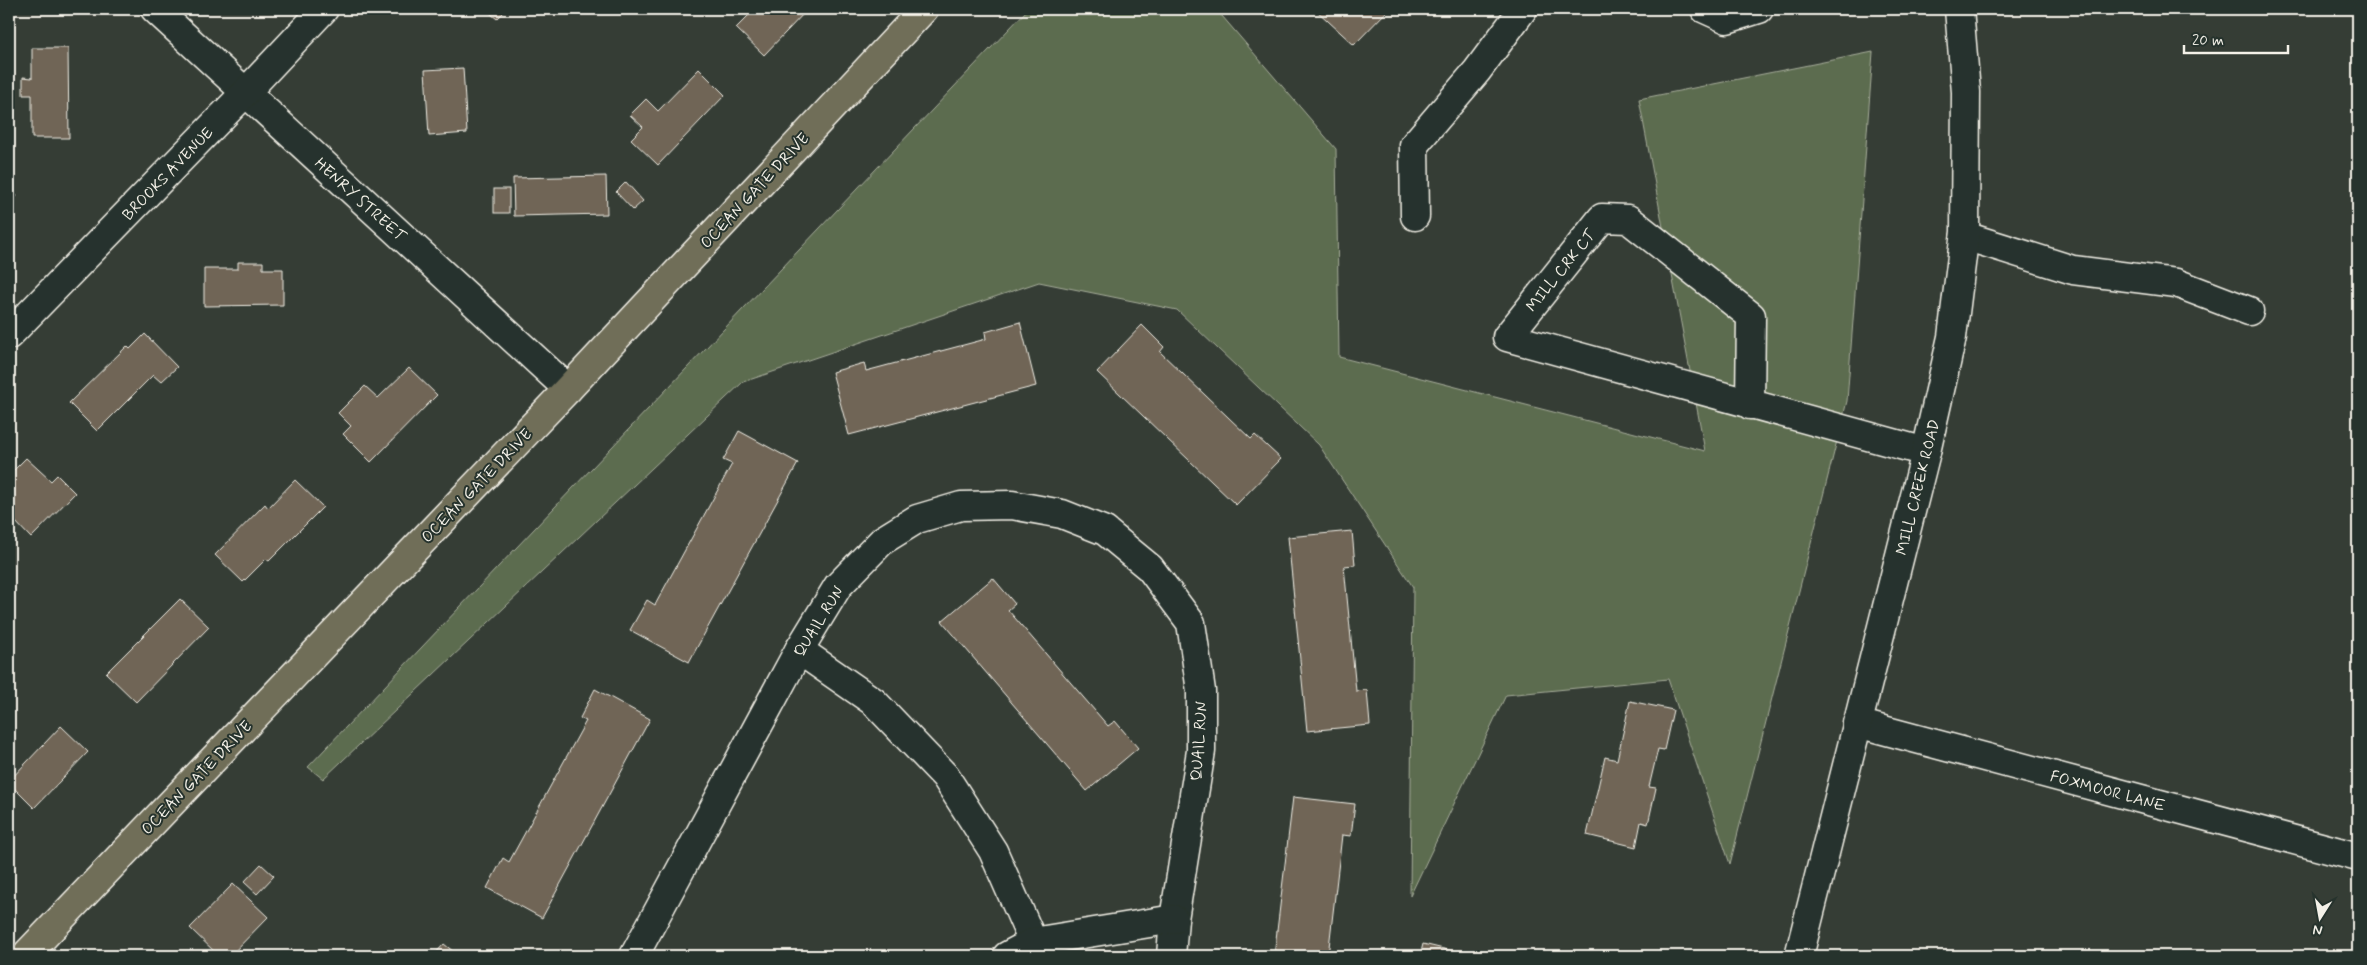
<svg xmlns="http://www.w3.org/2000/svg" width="2367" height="965" viewBox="0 0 2367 965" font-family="Mynerve,sans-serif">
  <rect width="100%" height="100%" fill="#353d35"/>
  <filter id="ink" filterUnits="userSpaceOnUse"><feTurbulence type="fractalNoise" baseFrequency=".02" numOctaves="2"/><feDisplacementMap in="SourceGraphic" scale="10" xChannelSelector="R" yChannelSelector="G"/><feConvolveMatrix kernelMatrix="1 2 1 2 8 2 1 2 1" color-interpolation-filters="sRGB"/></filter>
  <g filter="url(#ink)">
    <!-- green -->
    <path fill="#5c6c4f" stroke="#a8ae9c" d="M1028,9H1216L1336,149L1339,357L1705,451L1639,99L1873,52L1847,401L1730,864L1668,679L1506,695L1410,896L1413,587L1319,445L1177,310L1039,282L743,382L323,779L308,767Z"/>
    <!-- building -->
    <g fill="#6f6557" stroke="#f4f1e8">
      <path d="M485,9H507L497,19Z"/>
      <path d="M742,9H808L764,55L736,28L749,15Z"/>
      <path d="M1315,9H1389L1354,45Z"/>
      <path d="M32,48H68L69,138H32V95H23V77L32,78Z"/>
      <path d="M463,68L467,133L429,136L425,70Z"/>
      <path d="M699,69L725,95L658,165L631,139L643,127L630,115L646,99L658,111Z"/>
      <path d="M606,176L607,214L514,216L513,178Z"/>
      <path d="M626,182L643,201L633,210L616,192Z"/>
      <path d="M9,188L17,196L9,204Z"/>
      <rect x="494" y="189" width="15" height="24"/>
      <path d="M238,262H263V269H283V305L204,306V269H238Z"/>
      <path d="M1020,322L1036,386L849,435L832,372L864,363L866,371L986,339L985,332Z"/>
      <path d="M1142,325L1164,347L1160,352L1251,439L1255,435L1281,459L1236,505L1097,372Z"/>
      <path d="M145,334L177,367L161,382L153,375L97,431L69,403L127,346L130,349Z"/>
      <path d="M409,368L437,395L371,462L343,434L351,426L338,413L365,386L378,398Z"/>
      <path d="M739,431L798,463L689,662L630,630L647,600L655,605L732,464L723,460Z"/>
      <path d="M26,458L51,481L57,475L75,493L31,538L13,519L9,524V475Z"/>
      <path d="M295,480L323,507L269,561L266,559L243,582L215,555L265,504L268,508Z"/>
      <path d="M1352,531L1355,565L1344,566L1356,691L1367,690L1370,725L1307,731L1288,537Z"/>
      <path d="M993,578L1015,604L1008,610L1108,726L1115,721L1138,748L1087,791L942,621Z"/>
      <path d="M180,599L209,627L136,702L106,673Z"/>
      <path d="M595,689L650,719L542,918L487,888L503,858L509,862L586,721L580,718Z"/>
      <path d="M1630,701L1673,710L1664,750L1658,749L1649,787L1656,788L1648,824L1641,822L1636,847L1587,835L1605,757L1617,760Z"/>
      <path d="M61,726L88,752L34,808L9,783V781Z"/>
      <path d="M1293,797L1355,804L1351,836L1342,835L1328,956H1274Z"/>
      <path d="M261,864L274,876L257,894L244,882Z"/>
      <path d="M233,884L268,917L230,956H219L190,928Z"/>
      <path d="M444,944L459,956H433Z"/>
      <path d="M1423,944L1473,956H1420Z"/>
    </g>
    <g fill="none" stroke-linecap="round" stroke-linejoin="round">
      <defs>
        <g id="minor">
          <path d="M155,9L568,389"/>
          <path d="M1705,9L1727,19L1759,9"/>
          <path d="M1415,216L1414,145L1477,71L1523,9"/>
          <path d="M1965,236L2073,270L2176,283L2249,311"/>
          <path d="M9,335L245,93L324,9"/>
          <path d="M1750,405L1751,316L1628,219L1602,218L1507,337L1926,452"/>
          <path d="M799,650L874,702L945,776L993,851L1033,942"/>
          <path d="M1857,723L2358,857"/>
          <path d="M634,956L799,650L838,586L883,540L917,519L961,506L1012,505L1062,514L1105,531L1150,568L1191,623L1201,691V751L1174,919L1171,956"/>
          <path d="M1007,956L1033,942L1174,919"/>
          <path d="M1799,956L1926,452L1952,337L1965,232L1966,92L1959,9"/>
        </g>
        <path id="major" d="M25,956L568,389L924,9"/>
      </defs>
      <!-- minor casing -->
      <use href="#minor" stroke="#f4f1e8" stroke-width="31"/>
      <!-- major casing -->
      <use href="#major" stroke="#f4f1e8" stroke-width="31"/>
      <!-- minor -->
      <use href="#minor" stroke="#26332d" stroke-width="28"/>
      <!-- major -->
      <use href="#major" stroke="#706e59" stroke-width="28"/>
    </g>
  </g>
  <g text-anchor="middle" stroke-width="4" stroke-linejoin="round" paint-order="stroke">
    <!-- street labels -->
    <g font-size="16" fill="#f4f1e8" stroke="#26332d">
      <text transform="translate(167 173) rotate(-46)" y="6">BROOKS AVENUE</text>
      <text transform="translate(754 190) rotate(-47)" y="6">OCEAN GATE DRIVE</text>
      <text transform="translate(361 199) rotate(42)" y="6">HENRY STREET</text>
      <text transform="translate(1560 270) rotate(-51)" y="6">MILL CRK CT</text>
      <text transform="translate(476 485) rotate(-46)" y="6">OCEAN GATE DRIVE</text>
      <text transform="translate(1917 487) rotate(-76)" y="6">MILL CREEK ROAD</text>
      <text transform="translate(818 621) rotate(-58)" y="6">QUAIL RUN</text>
      <text transform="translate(1198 741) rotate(-86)" y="6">QUAIL RUN</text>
      <text transform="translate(196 777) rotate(-46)" y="6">OCEAN GATE DRIVE</text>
      <text transform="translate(2108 790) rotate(15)" y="6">FOXMOOR LANE</text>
    </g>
  </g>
  <!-- margin -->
  <rect width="2367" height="965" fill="none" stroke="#26332d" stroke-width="30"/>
  <rect x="15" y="15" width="2337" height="935" fill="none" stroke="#f4f1e8" stroke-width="2" filter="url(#ink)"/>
  <!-- north arrow -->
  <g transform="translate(2320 918) rotate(191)" stroke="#26332d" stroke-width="4" paint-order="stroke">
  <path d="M0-4L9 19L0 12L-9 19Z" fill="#f4f1e8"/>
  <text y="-8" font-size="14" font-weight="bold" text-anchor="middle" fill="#f4f1e8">N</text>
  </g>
  <!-- scale -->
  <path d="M2184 45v8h104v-8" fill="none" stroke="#f4f1e8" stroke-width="2.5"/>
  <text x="2192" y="45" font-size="15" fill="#f4f1e8" stroke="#26332d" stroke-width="4" paint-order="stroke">20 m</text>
</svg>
